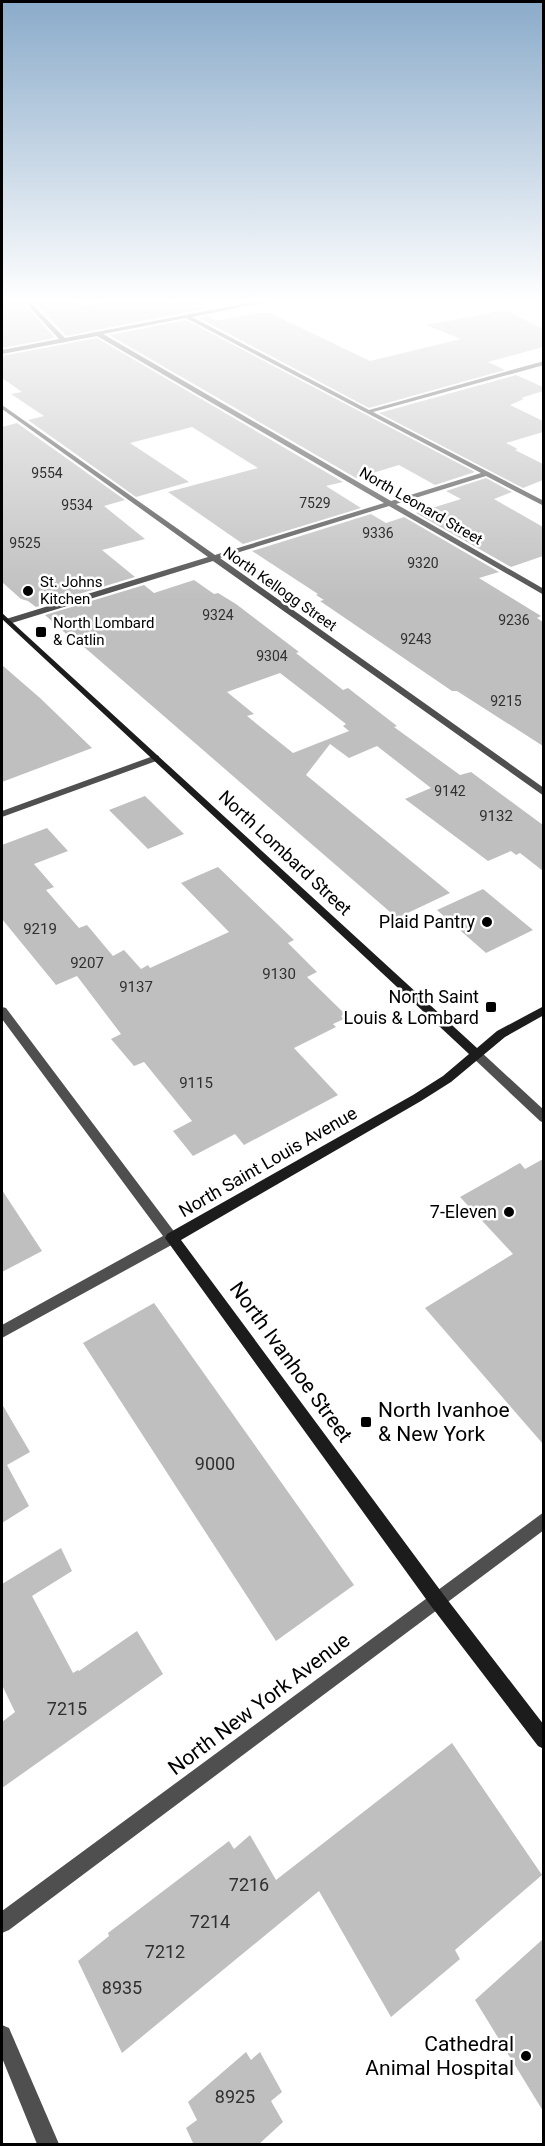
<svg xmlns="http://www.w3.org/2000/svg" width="545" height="2146" viewBox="0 0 545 2146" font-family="Roboto,sans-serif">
  <rect width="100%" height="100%" fill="#fff"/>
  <!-- building -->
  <g fill="#bfbfbf" fill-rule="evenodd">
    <path d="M2,300H21L55,338L2,348Z"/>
    <path d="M32,300H77L81,306L123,300H170L172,303L192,300L202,309L66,336Z"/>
    <path d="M506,310L543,329V347L488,362L505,370L369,408L199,318L209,316L215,321L255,313H270L370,361L461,339L426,325Z"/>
    <path d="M186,320L475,472L435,485L399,465L356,478L109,335Z"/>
    <path d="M97,338L343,482L326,486L361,508L243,544L168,492L258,468L192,427L130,443L189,482L136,497L28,420L44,416L11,394L22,392L2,378V356Z"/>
    <path d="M516,375L543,387V391L521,398L524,399L510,405L543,421V432L506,443L518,449L515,450L543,464V480L523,488L379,413Z"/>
    <path d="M17,423L125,500L104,506L145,539L102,550L135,577L36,607L28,601L21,599L2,582V427Z"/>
    <path d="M486,478L512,492L494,499L543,527V556L511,567L416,513L461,499L446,491Z"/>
    <path d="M371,514L386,523L404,517L499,572L479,578L541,616L537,618L543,622V746L457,691H452L320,601L324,600L316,595L318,594L252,551Z"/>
    <path d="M194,580L214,594L218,593L236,604L299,652L296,653L343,690L348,688L397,726L394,727L460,775L471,772L543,825V871L520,853L516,855L511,851L488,861L405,799L431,788L377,746L349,758L330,744L306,775L450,893L397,918L76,640H73L45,615L144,585L154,593ZM280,673L346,724L343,726L349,731L293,753L247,716L254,714L227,692Z"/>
    <path d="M2,665L40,698L92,748L2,782Z"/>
    <path d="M145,796L184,834L148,849L109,810Z"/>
    <path d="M47,828L68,851L34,864L54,887L46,890L79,928L87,925L113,956L124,950L141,969L148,965L150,968L229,932L181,883L218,867L294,940L288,943L317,972L307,977L345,1014L341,1016L344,1019L333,1024L336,1027L294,1048L338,1095L244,1145L235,1134L193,1156L173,1131L192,1121L144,1062L134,1066L111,1039L121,1034L77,976L56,985L2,919V845Z"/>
    <path d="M483,889L533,930L486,953L437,910Z"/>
    <path d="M543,1159V1444L425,1308L513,1254L460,1197L520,1163L525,1169Z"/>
    <path d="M2,1190L42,1251L2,1272Z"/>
    <path d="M154,1303L354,1585L276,1641L83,1343Z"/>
    <path d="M2,1404L30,1452L7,1465L29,1506L2,1523Z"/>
    <path d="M61,1548L72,1571L32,1596L73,1673L78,1670L79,1671L137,1631L163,1674L2,1788V1722L15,1712L2,1685V1584Z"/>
    <path d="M452,1743L542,1875L455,1950L460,1959L391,2017L319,1891L122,2053L78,1961L109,1936L108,1933L229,1841L234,1849L250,1835L276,1880Z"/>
    <path d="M543,1939V2111L475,2000Z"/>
    <path d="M246,2052L251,2060L260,2052L282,2092L271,2101L283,2122L258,2145H194L186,2128L197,2120L188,2102Z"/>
  </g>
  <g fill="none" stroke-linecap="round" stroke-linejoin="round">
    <!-- minor -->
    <g fill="#4f4f4f" fill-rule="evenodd">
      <path d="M23,300H28L65,338L264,300H276L192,317L369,410L544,361V365L373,412L544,501V506L486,476L396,504L544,589V595L389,506L220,558L544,788V796L213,561L12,623H6V619L208,557L2,409V405L215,555L384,503L97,336L2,354V350L59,339ZM186,318L481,473L391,501L103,334Z"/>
      <path d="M156,755L159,756V760L2,817V811Z"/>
      <path d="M2,1007L6,1008L179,1238L177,1242L2,1338V1325L163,1236L2,1019Z"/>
      <path d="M544,1512V1530L9,1930L2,1933V1911Z"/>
      <path d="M2,2025L9,2028L59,2144H37L2,2058Z"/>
    </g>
    <!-- tertiary -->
    <path fill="#4f4f4f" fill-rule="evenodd" d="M476,1050L480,1051L544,1110V1123L540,1121L472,1057L470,1054Z"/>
    <!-- secondary -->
    <path fill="#1c1c1c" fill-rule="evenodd" d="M2,613L477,1048L497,1031L544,1006V1015L505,1037L451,1082L421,1101L181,1240L443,1594L544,1725V1749L538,1746L431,1606L165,1238L167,1234L413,1095L443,1076L469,1054L2,619Z"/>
  </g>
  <!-- sky -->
  <linearGradient id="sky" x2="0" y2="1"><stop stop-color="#8aabca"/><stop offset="0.5" stop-color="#fff"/><stop offset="1" stop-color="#fff" stop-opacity="0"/></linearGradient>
  <rect width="545" height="601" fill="url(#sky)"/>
  <!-- markers -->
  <g fill="#000" stroke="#fff" stroke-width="2">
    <circle cx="28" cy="591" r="6"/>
    <rect x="35" y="626" width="12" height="12" rx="3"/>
    <circle cx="487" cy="922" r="6"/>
    <rect x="485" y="1001" width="12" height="12" rx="3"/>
    <circle cx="509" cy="1212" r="6"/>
    <rect x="360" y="1416" width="12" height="12" rx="3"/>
    <circle cx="526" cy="2056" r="6"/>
  </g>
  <g text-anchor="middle" stroke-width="5" stroke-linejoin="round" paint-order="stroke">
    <!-- far-number labels -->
    <g font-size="14" fill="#303030">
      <text x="47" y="478">9554</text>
      <text x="315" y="508">7529</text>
      <text x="77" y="510">9534</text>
      <text x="378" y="538">9336</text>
      <text x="25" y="548">9525</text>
      <text x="423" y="568">9320</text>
      <text x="218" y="620">9324</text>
      <text x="514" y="625">9236</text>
      <text x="416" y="644">9243</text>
      <text x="272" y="661">9304</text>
      <text x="506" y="706">9215</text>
      <text x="450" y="796">9142</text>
    </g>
    <!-- far-street labels -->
    <g font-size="15" fill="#000" stroke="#fff">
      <text transform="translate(421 506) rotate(30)" y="5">North Leonard Street</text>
      <text transform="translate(280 589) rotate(35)" y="5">North Kellogg Street</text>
    </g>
    <!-- far-poi labels -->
    <g font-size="15" fill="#000" stroke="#fff" text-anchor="start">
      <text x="40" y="587">St. Johns<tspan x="40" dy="17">Kitchen</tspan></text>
      <text x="53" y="628">North Lombard<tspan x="53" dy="17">&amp; Catlin</tspan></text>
    </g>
    <!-- number labels -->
    <g font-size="15" fill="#303030">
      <text x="496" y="821">9132</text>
      <text x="40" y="934">9219</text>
      <text x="87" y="968">9207</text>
      <text x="279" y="979">9130</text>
      <text x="136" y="992">9137</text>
      <text x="196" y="1088">9115</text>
    </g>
    <!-- street labels -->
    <g font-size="18" fill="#000" stroke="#fff">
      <text transform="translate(285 853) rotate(43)" y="6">North Lombard Street</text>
      <text transform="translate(268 1162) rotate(-30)" y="6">North Saint Louis Avenue</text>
    </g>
    <!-- poi labels -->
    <g font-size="18" fill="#000" stroke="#fff" text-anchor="end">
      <text x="475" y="928">Plaid Pantry</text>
      <text x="479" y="1003">North Saint<tspan x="479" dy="21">Louis &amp; Lombard</tspan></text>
      <text x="497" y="1218">7-Eleven</text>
    </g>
    <!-- near-number labels -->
    <g font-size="18" fill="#303030">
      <text x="215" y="1470">9000</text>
      <text x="67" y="1715">7215</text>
      <text x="249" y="1891">7216</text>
      <text x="210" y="1928">7214</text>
      <text x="165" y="1958">7212</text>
      <text x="122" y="1994">8935</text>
      <text x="235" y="2103">8925</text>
    </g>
    <!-- near-street labels -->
    <g font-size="21" fill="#000" stroke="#fff">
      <text transform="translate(291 1362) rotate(54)" y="7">North Ivanhoe Street</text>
      <text transform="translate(259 1704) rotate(-37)" y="7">North New York Avenue</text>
    </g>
    <!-- near-poi labels -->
    <g font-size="21" fill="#000" stroke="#fff" text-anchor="start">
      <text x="378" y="1417">North Ivanhoe<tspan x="378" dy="24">&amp; New York</tspan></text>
      <text x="514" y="2051" text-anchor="end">Cathedral<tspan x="514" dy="24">Animal Hospital</tspan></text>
    </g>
  </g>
  <!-- border -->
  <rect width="545" height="2146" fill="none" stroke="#000000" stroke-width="6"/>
</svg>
